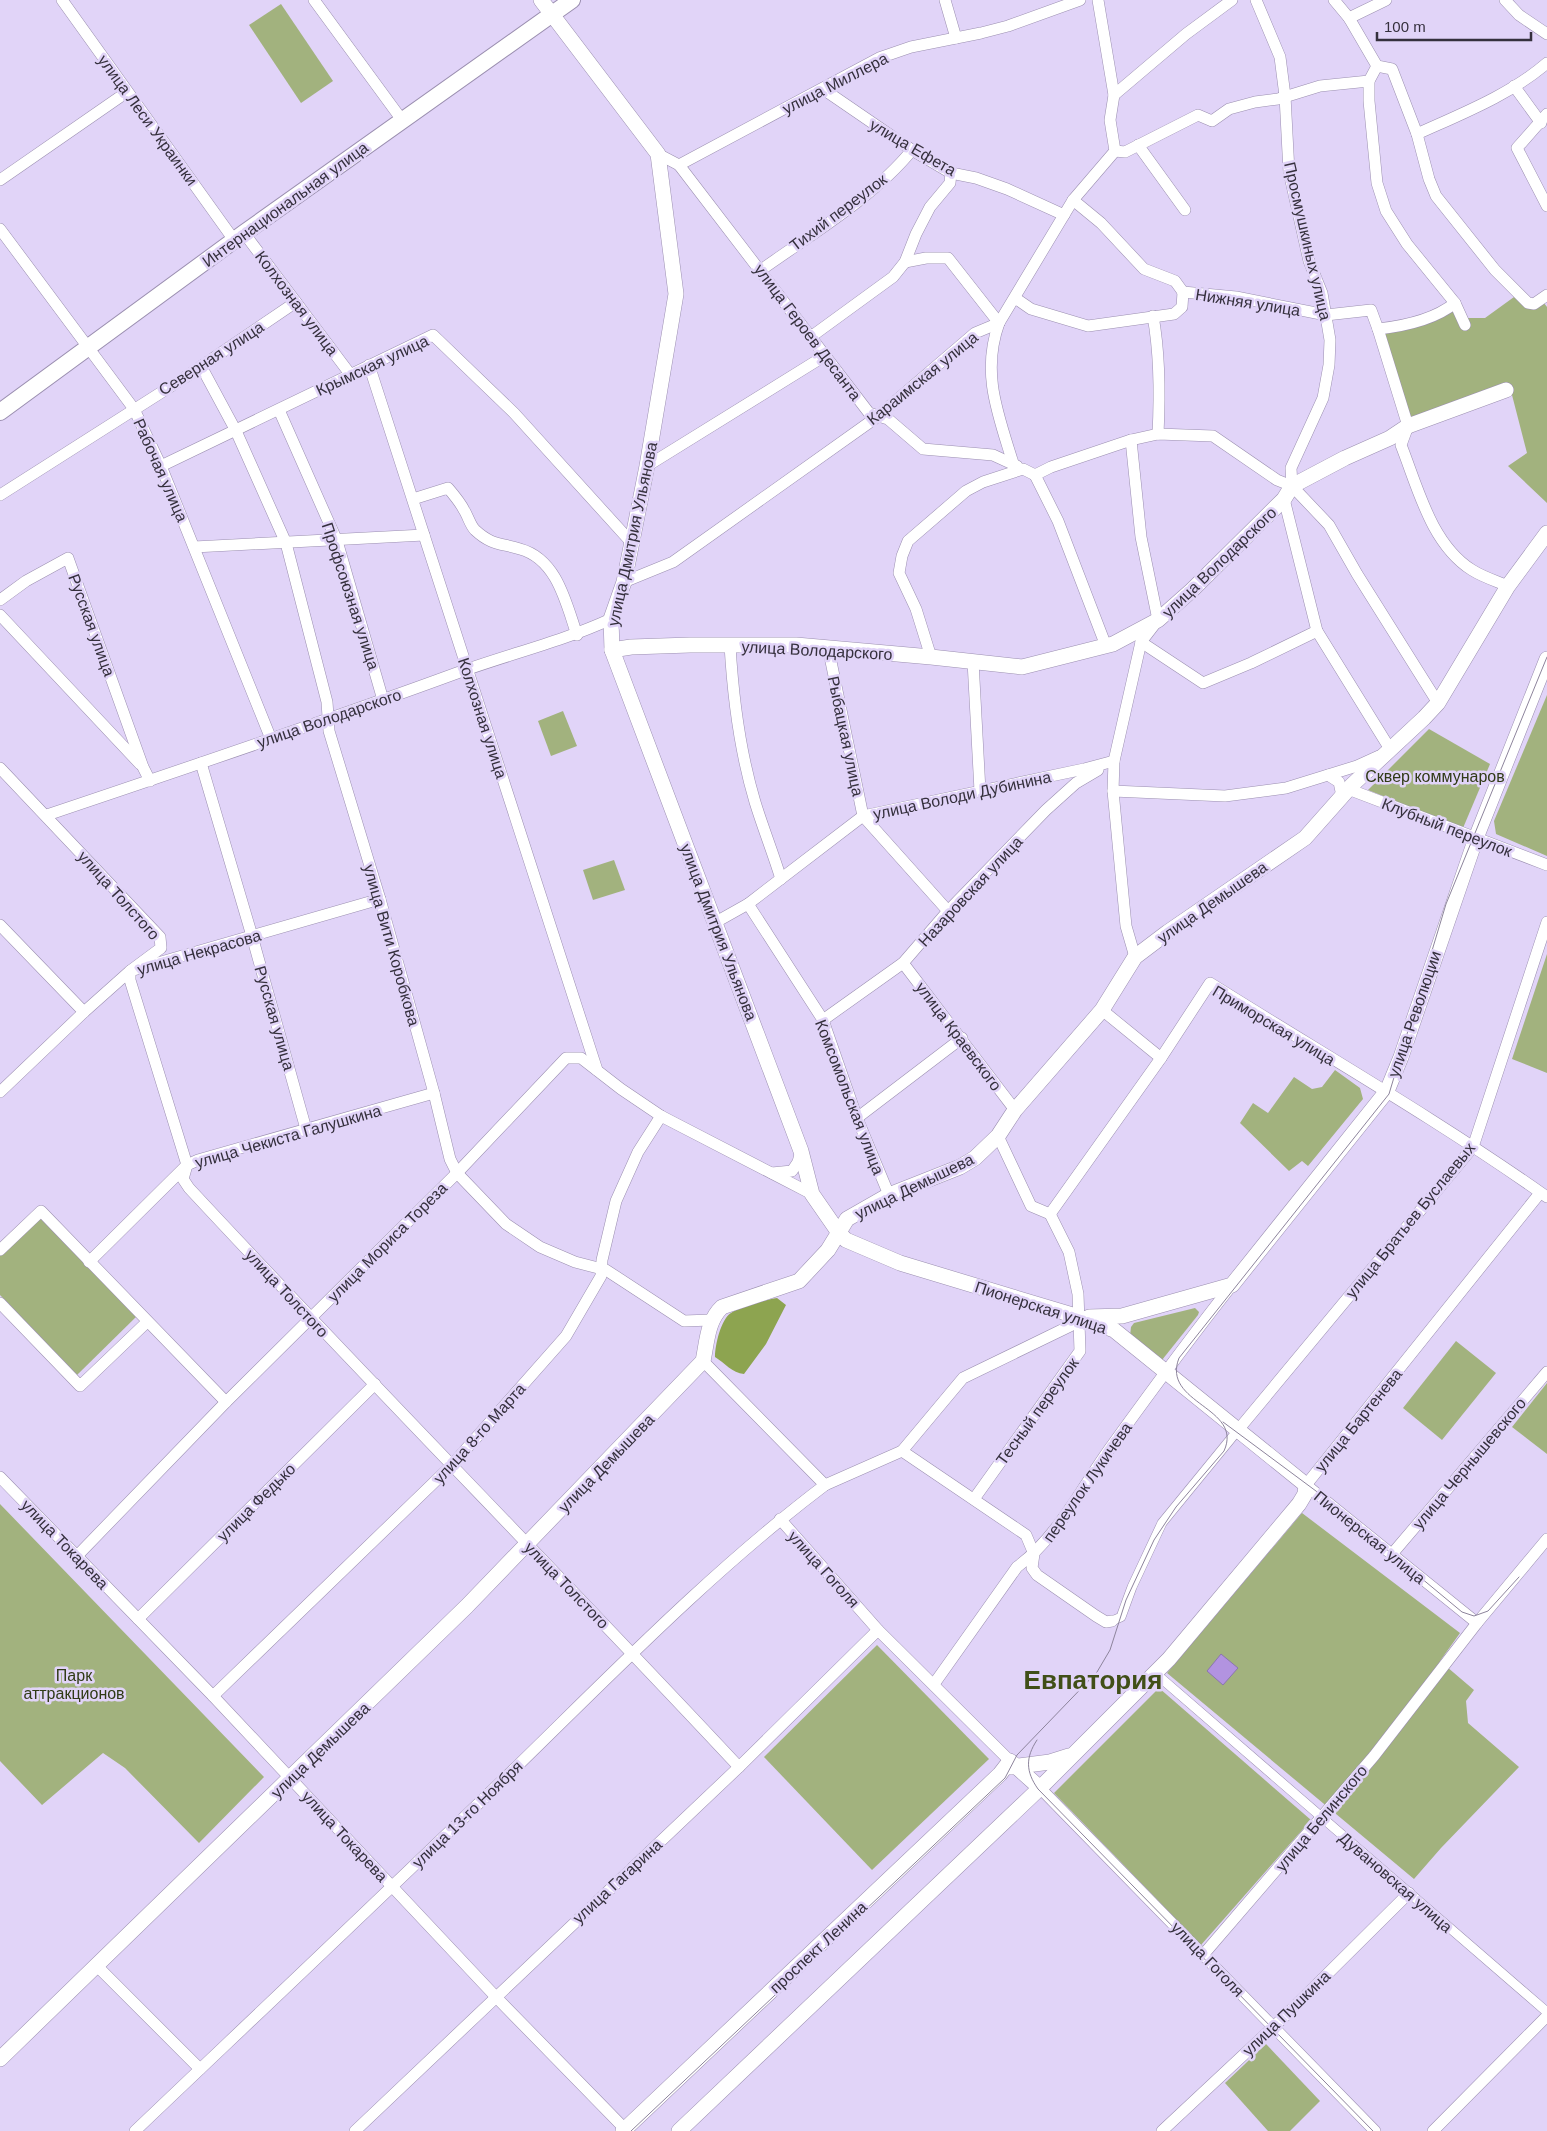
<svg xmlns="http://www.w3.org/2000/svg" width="1547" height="2131" viewBox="0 0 1547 2131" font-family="Arial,sans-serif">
  <rect width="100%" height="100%" fill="#e1d4f8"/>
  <!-- green -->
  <g fill="#a2b27e">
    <path d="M281,4L333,81L301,103L249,25Z"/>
    <path d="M1514,297L1532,306L1544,303L1547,307V503L1508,466L1527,453L1512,395L1507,388L1409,424L1381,333L1457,306L1463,318H1485Z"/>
    <path d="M1547,695V856L1496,834L1494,821Z"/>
    <path d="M563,711L577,746L551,756L538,721Z"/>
    <path d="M1429,729L1490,764L1463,828L1368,790Z"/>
    <path d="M614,860L625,890L593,900L583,870Z"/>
    <path d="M1547,954V1073L1512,1059Z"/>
    <path d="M1335,1070L1360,1088L1363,1099L1308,1166L1302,1161L1289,1171L1240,1123L1253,1103L1268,1113L1294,1077L1312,1089L1322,1087Z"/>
    <path d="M39,1216L137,1316L77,1375L0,1295V1253Z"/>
    <path d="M1195,1308L1199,1312L1198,1315L1162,1360L1130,1336L1131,1327L1134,1323Z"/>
    <path d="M1456,1341L1496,1373L1442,1440L1403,1408Z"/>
    <path d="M1547,1383V1454L1512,1427Z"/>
    <path d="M0,1504L264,1777L199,1843L125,1768L103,1753L42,1805L0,1761Z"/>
    <path d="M1302,1513L1460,1633L1440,1661L1474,1690L1466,1701L1468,1723L1519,1767L1441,1848L1414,1879L1167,1673Z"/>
    <path d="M877,1645L989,1759L872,1870L764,1757Z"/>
    <path d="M1159,1688L1311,1820L1201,1945L1054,1793Z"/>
    <path d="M1266,2044L1320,2101L1290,2131H1268L1225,2083Z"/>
  </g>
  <!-- forest -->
  <path fill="#8da450" d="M777,1298L786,1305L766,1344L744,1374C732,1373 725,1363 715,1357C715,1345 721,1319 731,1313C740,1306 766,1300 777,1298Z"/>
  <!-- water -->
  <path fill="#b293e0" stroke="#8c75af" d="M1221,1654L1238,1668L1223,1685L1207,1671Z"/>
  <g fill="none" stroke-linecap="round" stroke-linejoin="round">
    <defs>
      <g id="pedestrian">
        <path d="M1112,1621L1121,1617L1132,1587L1162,1523L1238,1430"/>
        <path d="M1155,1673L1547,2012"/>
      </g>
      <g id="minor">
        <path d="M62,0L234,240"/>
        <path d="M314,0L402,120"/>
        <path d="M945,0L956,38"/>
        <path d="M1098,0L1114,95"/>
        <path d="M1256,0L1280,57L1285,96L1289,172L1309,261L1322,293L1330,340L1329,365L1323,398L1291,468L1292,486L1329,525L1357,574L1438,703"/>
        <path d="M1334,0L1349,18L1377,66L1392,69L1417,134L1429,179L1436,196L1495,270L1528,303L1534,304L1547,295"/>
        <path d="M1505,0L1519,15L1547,34"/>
        <path d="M1349,18L1386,0"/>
        <path d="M1377,66L1369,81V101L1377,183L1386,211L1407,244L1455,303L1465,325"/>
        <path d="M1514,86L1541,123"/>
        <path d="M823,89L912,150L951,173L976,178L1007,189L1064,215"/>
        <path d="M1547,114L1517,148L1547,206"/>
        <path d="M1417,134C1461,114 1510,95 1547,63"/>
        <path d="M1138,145L1185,210"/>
        <path d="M1115,151L1125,152L1198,115L1212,121L1229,109L1255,102L1278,99L1320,86L1369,81"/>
        <path d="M658,154L679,165L879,58L911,47L981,33L1008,26L1080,0"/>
        <path d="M679,165L869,413L888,419L923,449L993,455L1017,466"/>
        <path d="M0,180L127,92"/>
        <path d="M1073,200L1101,223L1144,269L1175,281L1183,292"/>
        <path d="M0,229L134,409L161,466L271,739"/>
        <path d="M244,233L350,374"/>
        <path d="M905,262L926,258H948L999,323"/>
        <path d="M761,270C810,235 874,197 912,150"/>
        <path d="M1183,292L1236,297L1326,315L1371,310L1378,329C1405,326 1434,320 1455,303"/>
        <path d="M1015,298L1031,309L1088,326L1174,314L1182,307L1183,292"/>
        <path d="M1153,316C1160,355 1160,395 1158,434"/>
        <path d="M1378,329L1408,426L1401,445C1418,488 1431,544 1472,570C1483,577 1496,581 1508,586"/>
        <path d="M812,336L893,277L905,262L916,234L930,207L950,183L951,173"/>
        <path d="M369,365L597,1070"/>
        <path d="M201,366L236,431L286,543L327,702L329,731L380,899L434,1093L450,1159L457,1173L506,1224L540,1247L575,1262L606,1270L684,1321L711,1320"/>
        <path d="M279,410L337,541L383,700"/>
        <path d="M1131,440L1141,537L1158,620L1141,642L1114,761L1113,791L1126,926L1135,957"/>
        <path d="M1013,463C998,414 981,373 999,323L1073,200L1115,151L1110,120L1114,95L1186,34L1232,0"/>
        <path d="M161,466L433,335L514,413L631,542"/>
        <path d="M647,466L826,355"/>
        <path d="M1035,475L1058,521L1106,646"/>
        <path d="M0,495L187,376L296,302"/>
        <path d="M413,499L448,488C454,495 460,502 464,510C468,516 470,525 475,530C491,545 500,543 520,549C557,559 566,603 577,635"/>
        <path d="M1284,499L1317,631L1390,749"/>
        <path d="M194,547L424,535"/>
        <path d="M624,582L673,562L877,417L975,333L999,323"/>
        <path d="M0,600L26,581L68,558L143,767L150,781"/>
        <path d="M0,615L140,764"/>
        <path d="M1141,642L1203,683L1251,663L1317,631"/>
        <path d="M730,645C733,698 740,752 755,802C763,828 773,853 781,879"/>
        <path d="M828,647L863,816L948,911"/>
        <path d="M931,657L916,609L899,573L902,556L908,541L966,491L983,482L1023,469L1035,475L1051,467L1131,440L1158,434L1213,436L1277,480L1292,486"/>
        <path d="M973,661L980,791"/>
        <path d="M201,763L252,936L306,1129"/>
        <path d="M0,768L160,937L161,948L130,971V980L187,1165L183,1179L189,1188C370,1383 557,1572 739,1767"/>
        <path d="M1328,775L1339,782L1342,796"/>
        <path d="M1348,789L1547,865"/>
        <path d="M1113,791L1225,796L1286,788L1357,766L1379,756"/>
        <path d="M47,815C184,769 321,723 457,673C509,654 561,642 611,619"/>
        <path d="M748,904L863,816L1084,769L1114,761"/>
        <path d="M716,922L748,904L823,1020L857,1118L889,1195"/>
        <path d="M0,925L84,1012"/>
        <path d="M903,963L1015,1110"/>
        <path d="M1102,1010L1161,1058"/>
        <path d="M823,1020L903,963L948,911L1046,810L1076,783L1098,770"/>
        <path d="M0,1092L84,1012L130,971L380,899"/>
        <path d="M857,1118L962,1038"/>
        <path d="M772,1173L792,1171L798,1162L801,1151"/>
        <path d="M1050,1214L1161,1058L1210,983C1323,1054 1438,1120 1547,1197"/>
        <path d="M0,1250L41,1211L226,1402"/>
        <path d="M89,1262L187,1165L198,1160L434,1093"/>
        <path d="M0,1303L80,1386L147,1322"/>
        <path d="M1238,1430L1473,1147L1547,922"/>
        <path d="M902,1451L1026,1535L1034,1554L1032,1568L1037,1575L1096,1616L1106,1622L1112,1621"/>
        <path d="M0,1477L213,1696L495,1996L625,2129"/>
        <path d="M825,1485L902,1451L963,1378L1070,1326L1079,1317"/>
        <path d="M974,1499L1080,1351L1078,1294L1069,1252L1050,1214L1031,1206L998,1136"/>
        <path d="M780,1519L878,1630L1010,1761"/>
        <path d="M1392,1554L1547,1372"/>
        <path d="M76,1557L226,1402L457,1173L566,1058H581L621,1089L661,1116L812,1194"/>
        <path d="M138,1619L375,1384"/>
        <path d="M1477,1623L1306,1485L1540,1193"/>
        <path d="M934,1684L1017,1567C1060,1535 1082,1486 1113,1444C1152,1390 1191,1337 1232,1285"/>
        <path d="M213,1696L452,1465L566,1336L601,1276L602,1260L616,1201L638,1152L661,1116"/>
        <path d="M1040,1788L1375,2131"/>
        <path d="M1203,1955L1374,1756L1477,1623L1547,1539"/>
        <path d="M97,1966L200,2069"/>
        <path d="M135,2131C259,2013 383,1896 506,1777C609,1677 710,1572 825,1485L703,1361"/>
        <path d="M355,2131L739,1767L878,1630"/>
        <path d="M1162,2131L1283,2018L1409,1893"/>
        <path d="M1433,2131L1547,2016"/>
      </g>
      <g id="tertiary">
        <path d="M541,0L658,154L676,294L647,466L624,582L611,619L612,650L801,1151L812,1194L839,1233L846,1240L900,1263L1079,1317L1114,1330L1306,1485L1305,1494L1299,1504L1169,1659L1040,1788L679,2131"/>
        <path d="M612,650L631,647L690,645H796L931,657L1022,667L1113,644L1158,620L1192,590L1284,499L1292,486L1345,458L1390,438L1408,426L1506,390"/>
        <path d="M1089,1317L1122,1316L1232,1285L1387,1091L1401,1057L1476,838L1547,659"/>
        <path d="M1011,1767L1050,1762L1069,1756"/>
        <path d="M0,2059L467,1606L703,1361C707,1343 707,1321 722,1307L799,1281L828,1250L847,1219L889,1195L960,1167L975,1158L998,1136L1015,1110L1102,1010L1135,957L1168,932L1305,838L1352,785L1424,718L1438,703L1508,586L1547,533"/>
        <path d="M623,2131L1000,1774L1010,1761L1040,1788"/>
      </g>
      <path id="secondary" d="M0,412L244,233L572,0"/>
    </defs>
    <!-- pedestrian casing -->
    <use href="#pedestrian" stroke="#9b8fb0" stroke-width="10"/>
    <!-- minor casing -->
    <use href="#minor" stroke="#9b8fb0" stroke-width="12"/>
    <!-- tertiary casing -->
    <use href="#tertiary" stroke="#9b8fb0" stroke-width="16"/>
    <!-- secondary casing -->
    <use href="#secondary" stroke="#9b8fb0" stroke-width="18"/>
    <!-- pedestrian -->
    <use href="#pedestrian" stroke="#fff" stroke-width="9"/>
    <!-- minor -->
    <use href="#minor" stroke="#fff" stroke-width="11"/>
    <!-- tertiary -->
    <use href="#tertiary" stroke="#fff" stroke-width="15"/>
    <!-- secondary -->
    <use href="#secondary" stroke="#fff" stroke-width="16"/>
    <!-- tram -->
    <g stroke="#8d849c" stroke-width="1">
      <path d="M1223,1422L1320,1494L1462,1612L1474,1616L1488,1611L1519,1577"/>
      <path d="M1037,1740C1025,1758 1026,1772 1038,1789L1373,2131"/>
      <path d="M631,2131L1005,1778L1017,1755L1097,1672L1110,1650L1126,1600L1154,1540L1176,1507L1224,1451C1244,1407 1161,1404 1179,1358L1389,1094L1446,904L1547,657"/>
    </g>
  </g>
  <g text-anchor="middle" stroke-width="5" stroke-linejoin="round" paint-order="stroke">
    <!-- street labels -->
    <g font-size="16" fill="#35303d" stroke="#e1d4f8">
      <text transform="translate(835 83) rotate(-27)" y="6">улица Миллера</text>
      <text transform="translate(148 120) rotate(54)" y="6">улица Леси Украинки</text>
      <text transform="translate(913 147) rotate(30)" y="6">улица Ефета</text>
      <text transform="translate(285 204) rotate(-36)" y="6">Интернациональная улица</text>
      <text transform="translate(838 212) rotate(-37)" y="6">Тихий переулок</text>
      <text transform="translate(1308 241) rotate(77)" y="6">Просмушкиных улица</text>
      <text transform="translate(1248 302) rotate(9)" y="6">Нижняя улица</text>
      <text transform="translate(297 303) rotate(53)" y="6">Колхозная улица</text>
      <text transform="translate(808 332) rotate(53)" y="6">улица Героев Десанта</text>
      <text transform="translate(211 358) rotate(-33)" y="6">Северная улица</text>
      <text transform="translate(372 365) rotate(-25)" y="6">Крымская улица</text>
      <text transform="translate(922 378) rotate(-39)" y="6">Караимская улица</text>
      <text transform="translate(161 470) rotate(66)" y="6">Рабочая улица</text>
      <text transform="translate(632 534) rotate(-78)" y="6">улица Дмитрия Ульянова</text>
      <text transform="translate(1219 562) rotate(-44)" y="6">улица Володарского</text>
      <text transform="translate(351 596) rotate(72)" y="6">Профсоюзная улица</text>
      <text transform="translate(92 625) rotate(70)" y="6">Русская улица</text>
      <text transform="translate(817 650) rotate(3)" y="6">улица Володарского</text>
      <text transform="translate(329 718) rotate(-19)" y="6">улица Володарского</text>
      <text transform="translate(483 718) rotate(72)" y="6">Колхозная улица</text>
      <text transform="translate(846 736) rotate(78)" y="6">Рыбацкая улица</text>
      <text transform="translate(962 795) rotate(-12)" y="6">улица Володи Дубинина</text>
      <text transform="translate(1447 827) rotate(21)" y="6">Клубный переулок</text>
      <text transform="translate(970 891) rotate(-47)" y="6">Назаровская улица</text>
      <text transform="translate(119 895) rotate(48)" y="6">улица Толстого</text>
      <text transform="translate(1212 902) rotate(-35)" y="6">улица Демышева</text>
      <text transform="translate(719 932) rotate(69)" y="6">улица Дмитрия Ульянова</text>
      <text transform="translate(392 945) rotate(74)" y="6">улица Вити Коробкова</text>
      <text transform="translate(199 952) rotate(-16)" y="6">улица Некрасова</text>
      <text transform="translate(1414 1014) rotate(-71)" y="6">улица Революции</text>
      <text transform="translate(275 1018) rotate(74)" y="6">Русская улица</text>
      <text transform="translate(1274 1025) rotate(31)" y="6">Приморская улица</text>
      <text transform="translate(959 1036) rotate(53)" y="6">улица Краевского</text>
      <text transform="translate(850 1097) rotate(69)" y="6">Комсомольская улица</text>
      <text transform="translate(288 1136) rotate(-16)" y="6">улица Чекиста Галушкина</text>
      <text transform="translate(914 1186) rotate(-26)" y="6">улица Демышева</text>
      <text transform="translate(1410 1220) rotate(-51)" y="6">улица Братьев Буслаевых</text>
      <text transform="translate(387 1242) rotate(-45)" y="6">улица Мориса Тореза</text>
      <text transform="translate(287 1293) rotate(47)" y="6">улица Толстого</text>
      <text transform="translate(1041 1307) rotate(18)" y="6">Пионерская улица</text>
      <text transform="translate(1037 1411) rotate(-54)" y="6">Тесный переулок</text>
      <text transform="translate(1358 1420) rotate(-51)" y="6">улица Бартенева</text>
      <text transform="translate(479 1433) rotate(-48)" y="6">улица 8-го Марта</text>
      <text transform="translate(606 1463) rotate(-46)" y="6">улица Демышева</text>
      <text transform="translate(1469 1463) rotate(-50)" y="6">улица Чернышевского</text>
      <text transform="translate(1087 1482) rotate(-55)" y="6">переулок Лукичева</text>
      <text transform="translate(256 1502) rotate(-45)" y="6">улица Федько</text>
      <text transform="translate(1370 1537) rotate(39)" y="6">Пионерская улица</text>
      <text transform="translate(65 1544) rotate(46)" y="6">улица Токарева</text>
      <text transform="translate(824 1569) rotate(48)" y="6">улица Гоголя</text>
      <text transform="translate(567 1585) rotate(46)" y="6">улица Толстого</text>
      <text transform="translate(320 1750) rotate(-44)" y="6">улица Демышева</text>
      <text transform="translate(467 1814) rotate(-44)" y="6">улица 13-го Ноября</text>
      <text transform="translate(1321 1818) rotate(-50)" y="6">улица Белинского</text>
      <text transform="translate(345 1836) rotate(47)" y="6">улица Токарева</text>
      <text transform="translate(617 1881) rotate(-43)" y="6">улица Гагарина</text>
      <text transform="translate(1396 1882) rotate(41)" y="6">Дувановская улица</text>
      <text transform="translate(818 1947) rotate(-43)" y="6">проспект Ленина</text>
      <text transform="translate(1208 1959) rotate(46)" y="6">улица Гоголя</text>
      <text transform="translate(1286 2013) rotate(-44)" y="6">улица Пушкина</text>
    </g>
    <!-- park labels -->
    <g font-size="16" fill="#303a16" stroke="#e1d4f8">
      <text x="1435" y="782">Сквер коммунаров</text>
      <text x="74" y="1681">Парк<tspan x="74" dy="18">аттракционов</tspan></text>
    </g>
    <!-- town labels -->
    <g font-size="26" font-weight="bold" fill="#414f18" stroke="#e1d4f8">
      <text x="1093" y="1689">Евпатория</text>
    </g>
  </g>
  <!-- scale -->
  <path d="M1377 32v8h154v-8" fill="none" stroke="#35303d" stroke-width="2.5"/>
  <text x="1384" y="32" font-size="15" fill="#35303d" stroke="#e1d4f8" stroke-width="4" paint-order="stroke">100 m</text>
</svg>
